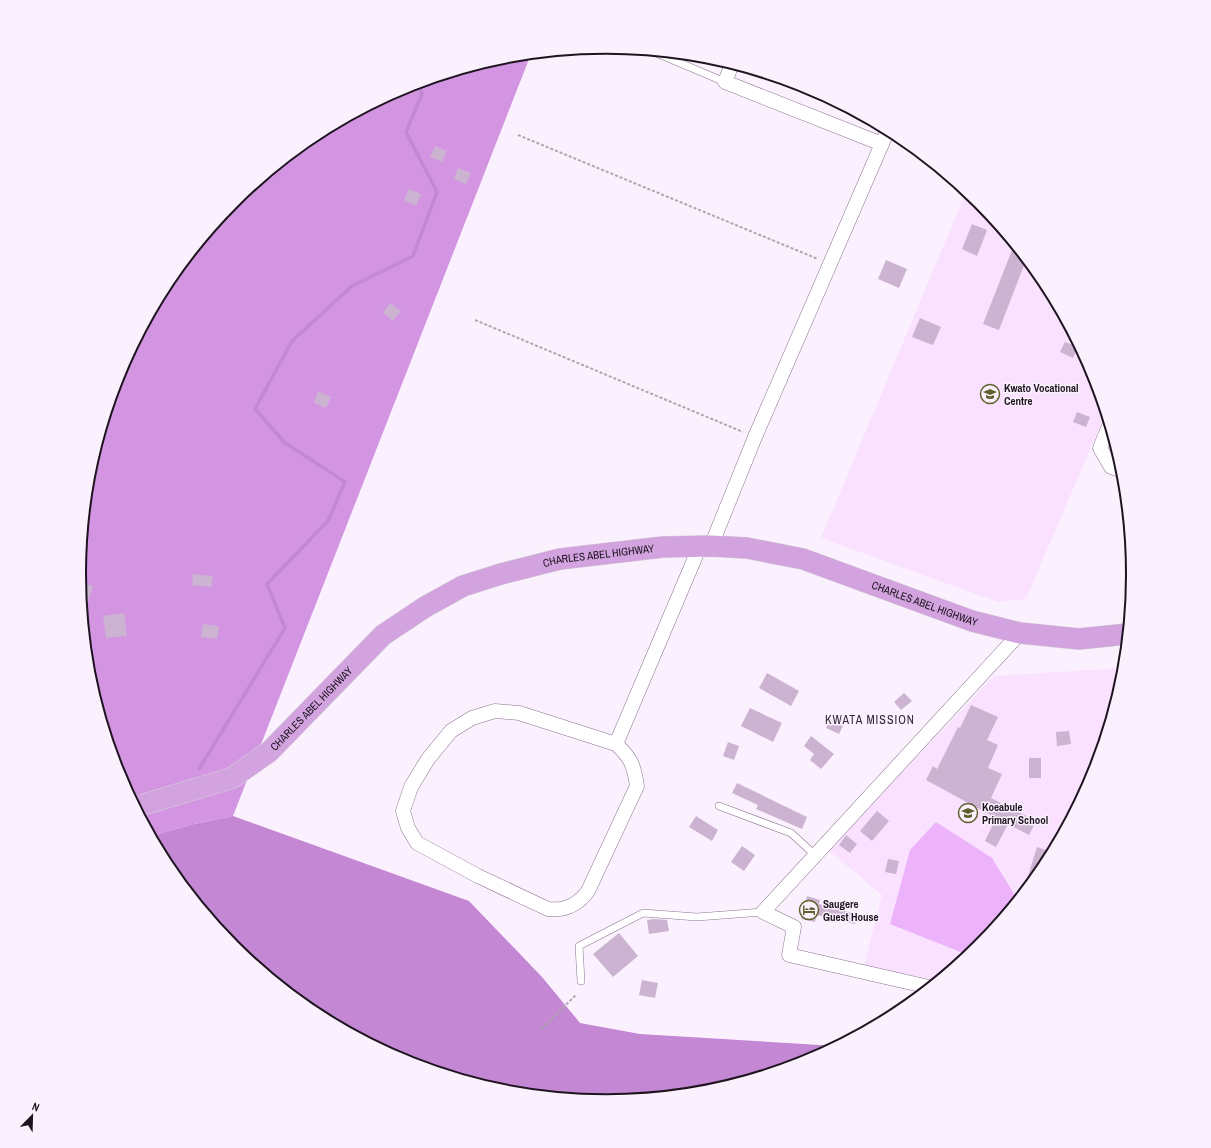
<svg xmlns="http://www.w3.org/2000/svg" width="1211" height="1148" viewBox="0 0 1211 1148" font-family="'Archivo Narrow',sans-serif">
  <rect width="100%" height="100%" fill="#fbf1fe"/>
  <!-- built -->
  <g fill="#f9e1ff">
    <path d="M966,192L978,202L1044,281L1092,373L1105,415L1026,599L998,602L821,538Z"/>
    <path d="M1123,668L1122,677L1092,776L1044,867L978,947L938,980L864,966L882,895L828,850L994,676Z"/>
  </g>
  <!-- green -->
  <path fill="#ecb3fb" d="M936,822L992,858L1016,897C1007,917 985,941 968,955L890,924L910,850Z"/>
  <!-- forest -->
  <path fill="#d395e2" d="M531,54L233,816L194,824L151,836L119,775L89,677L79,574L89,471L119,372L167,281L233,201L313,136L404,87L503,57Z"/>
  <!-- water -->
  <path fill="#c487d3" d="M233,816L469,901L542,977L580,1023L640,1034L836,1046L807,1061L708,1091L605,1101L502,1091L404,1061L313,1012L233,946L167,867L151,836L194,824Z"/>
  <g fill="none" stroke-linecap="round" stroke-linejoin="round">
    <!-- stream -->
    <path stroke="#c487d3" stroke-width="3.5" d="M199,769L285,628L267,584L328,521L345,482L284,442L255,409L292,341L352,286L413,256L437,192L406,132L422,94L418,83"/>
  </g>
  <!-- building -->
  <g fill="#cbb3d1">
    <path d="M435,146L447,151L442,162L430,157Z"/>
    <path d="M458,168L471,173L466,184L454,179Z"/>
    <path d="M409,189L421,194L416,206L404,200Z"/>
    <path d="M972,224L987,230L977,256L962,249Z"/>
    <path d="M1014,245L1026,260L999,330L983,324Z"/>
    <path d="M886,260L907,269L899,288L878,279Z"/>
    <path d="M390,303L401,311L393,321L383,313Z"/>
    <path d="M920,318L941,327L933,345L912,337Z"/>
    <path d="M1065,342L1078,347L1073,358L1060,352Z"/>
    <path d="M318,391L331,397L326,408L314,403Z"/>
    <path d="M1077,412L1090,417L1086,427L1073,422Z"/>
    <path d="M193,574L213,576L211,587L192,585Z"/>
    <path d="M79,582L93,586L83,617Z"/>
    <path d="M124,613L127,636L106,638L103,616Z"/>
    <path d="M203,624L219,626L217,639L201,637Z"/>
    <path d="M767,673L799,691L791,706L759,688Z"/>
    <path d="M904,693L912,701L901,710L894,702Z"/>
    <path d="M971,705L998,717L987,740L998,745L988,768L1002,774L991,798L1036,821L1029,835L1008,824L996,847L985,841L996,818L926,780L933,766L937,769L958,727L960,728Z"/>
    <path d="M750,708L782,723L773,742L741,726Z"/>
    <path d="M830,720L843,726L839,734L826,728Z"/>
    <path d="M1069,731L1071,744L1057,746L1056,732Z"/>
    <path d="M811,736L834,754L821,769L810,760L814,754L804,746Z"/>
    <path d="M728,742L739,746L734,760L723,756Z"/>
    <rect x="1029" y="758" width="12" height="20"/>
    <path d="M737,783L807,817L802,829L756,809L758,805L732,793Z"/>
    <path d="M877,811L889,821L872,841L860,831Z"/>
    <path d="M696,816L718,830L712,841L689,827Z"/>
    <path d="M846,835L857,844L850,853L839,845Z"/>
    <path d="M742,846L755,855L744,871L731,862Z"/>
    <path d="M1037,847L1051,852L1044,867L1023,892Z"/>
    <path d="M888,859L899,861L896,874L885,872Z"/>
    <path d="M807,896L820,900L819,904L857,914L855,924L817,915L815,922L801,919Z"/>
    <path d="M654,919L667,920L669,931L649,934L647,920Z"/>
    <path d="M619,933L638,956L613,977L593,954Z"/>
    <path d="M642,980L658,983L655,998L639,995Z"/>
  </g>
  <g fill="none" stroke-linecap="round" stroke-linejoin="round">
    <defs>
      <g id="lane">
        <path d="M654,52L725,82"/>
        <path d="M87,659L94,684L93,691"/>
        <path d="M719,806L791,833L815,855"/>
        <path d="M581,981L579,946L643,913L697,917L763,912"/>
      </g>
      <g id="street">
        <path d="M732,64L725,82L882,144"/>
        <path d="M1109,426L1100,448L1111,467L1122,471"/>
        <path d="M711,546L755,437L888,130"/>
        <path d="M616,744C631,758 634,765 637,786L588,891C578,905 565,911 548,909L478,876L417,843L408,828L403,811L411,787L428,759L451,731L472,718L495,711L519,713L616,744L700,546"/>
        <path d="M929,987L789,955L794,927L763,912L1020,633"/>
      </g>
      <g id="primary">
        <path id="s1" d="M135,807L232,778L269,752L383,635L425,607L463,586L501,574L560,559L663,547L711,546L747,548L803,559L972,621L1020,633L1079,639L1127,634"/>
      </g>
    </defs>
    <!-- lane casing -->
    <use href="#lane" stroke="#8a748f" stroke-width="8"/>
    <!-- street casing -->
    <use href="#street" stroke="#8a748f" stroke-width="15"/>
    <!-- primary casing -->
    <use href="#primary" stroke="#d6d5d7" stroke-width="22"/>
    <!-- path -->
    <g stroke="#aea5b1" stroke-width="2" stroke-dasharray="3 2" stroke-linecap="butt">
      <path d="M518,135L818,259"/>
      <path d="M475,320L743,432"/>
      <path d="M541,1029L577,994"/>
    </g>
    <!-- lane -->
    <use href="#lane" stroke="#fff" stroke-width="7"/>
    <!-- street -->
    <use href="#street" stroke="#fff" stroke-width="14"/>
    <!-- primary -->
    <use href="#primary" stroke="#d2a3de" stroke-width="21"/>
  </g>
  <!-- icons -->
  <defs>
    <symbol id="school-ring" viewBox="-11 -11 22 22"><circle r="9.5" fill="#fbf1fe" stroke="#60602d" stroke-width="1.5"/><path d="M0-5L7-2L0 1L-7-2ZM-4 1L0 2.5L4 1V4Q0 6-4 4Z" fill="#60602d"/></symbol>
    <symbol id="hotel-ring" viewBox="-11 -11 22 22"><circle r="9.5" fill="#fbf1fe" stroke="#60602d" stroke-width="1.5"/><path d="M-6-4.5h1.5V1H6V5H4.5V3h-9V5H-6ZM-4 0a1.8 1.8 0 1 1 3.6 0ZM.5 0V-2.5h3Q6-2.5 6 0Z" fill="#60602d"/></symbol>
  </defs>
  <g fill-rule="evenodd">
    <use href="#school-ring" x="979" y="383" width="22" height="22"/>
    <use href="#school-ring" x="957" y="802" width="22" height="22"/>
    <use href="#hotel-ring" x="798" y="899" width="22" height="22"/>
  </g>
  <g text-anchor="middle" stroke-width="3" stroke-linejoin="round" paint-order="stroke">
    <!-- poi labels -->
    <g font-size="11" font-weight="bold" fill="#1d141f" stroke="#fbf1fe" text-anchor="start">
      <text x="1004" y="392">Kwato Vocational<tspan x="1004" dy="13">Centre</tspan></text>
      <text x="982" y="811">Koeabule<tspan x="982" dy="13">Primary School</tspan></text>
      <text x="823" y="908">Saugere<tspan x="823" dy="13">Guest House</tspan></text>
    </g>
    <!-- street labels -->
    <g font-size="11" fill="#1d141f" stroke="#fbf1fe">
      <text dy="4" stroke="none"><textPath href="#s1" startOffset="543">CHARLES ABEL HIGHWAY</textPath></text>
      <text dy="4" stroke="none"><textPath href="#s1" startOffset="879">CHARLES ABEL HIGHWAY</textPath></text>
      <text dy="4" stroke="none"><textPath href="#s1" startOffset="207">CHARLES ABEL HIGHWAY</textPath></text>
    </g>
    <!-- neighbourhood labels -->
    <g font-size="12" letter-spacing="1" fill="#36233b" stroke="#fbf1fe">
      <text x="870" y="724">KWATA MISSION</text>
    </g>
  </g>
  <!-- crop -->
  <path d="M0 0H1211V1148H0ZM86 574a520 520 0 1 1 1040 0a520 520 0 1 1-1040 0Z" fill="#fbf1fe" fill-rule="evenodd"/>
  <path fill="none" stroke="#1d141f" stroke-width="2" d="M86 574a520 520 0 1 1 1040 0a520 520 0 1 1-1040 0Z"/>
  <!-- north arrow -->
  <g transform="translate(32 1116) rotate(23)" stroke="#fbf1fe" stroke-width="3" paint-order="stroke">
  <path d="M0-3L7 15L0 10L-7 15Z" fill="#1d141f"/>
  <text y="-6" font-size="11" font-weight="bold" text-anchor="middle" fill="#1d141f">N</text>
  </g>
</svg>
